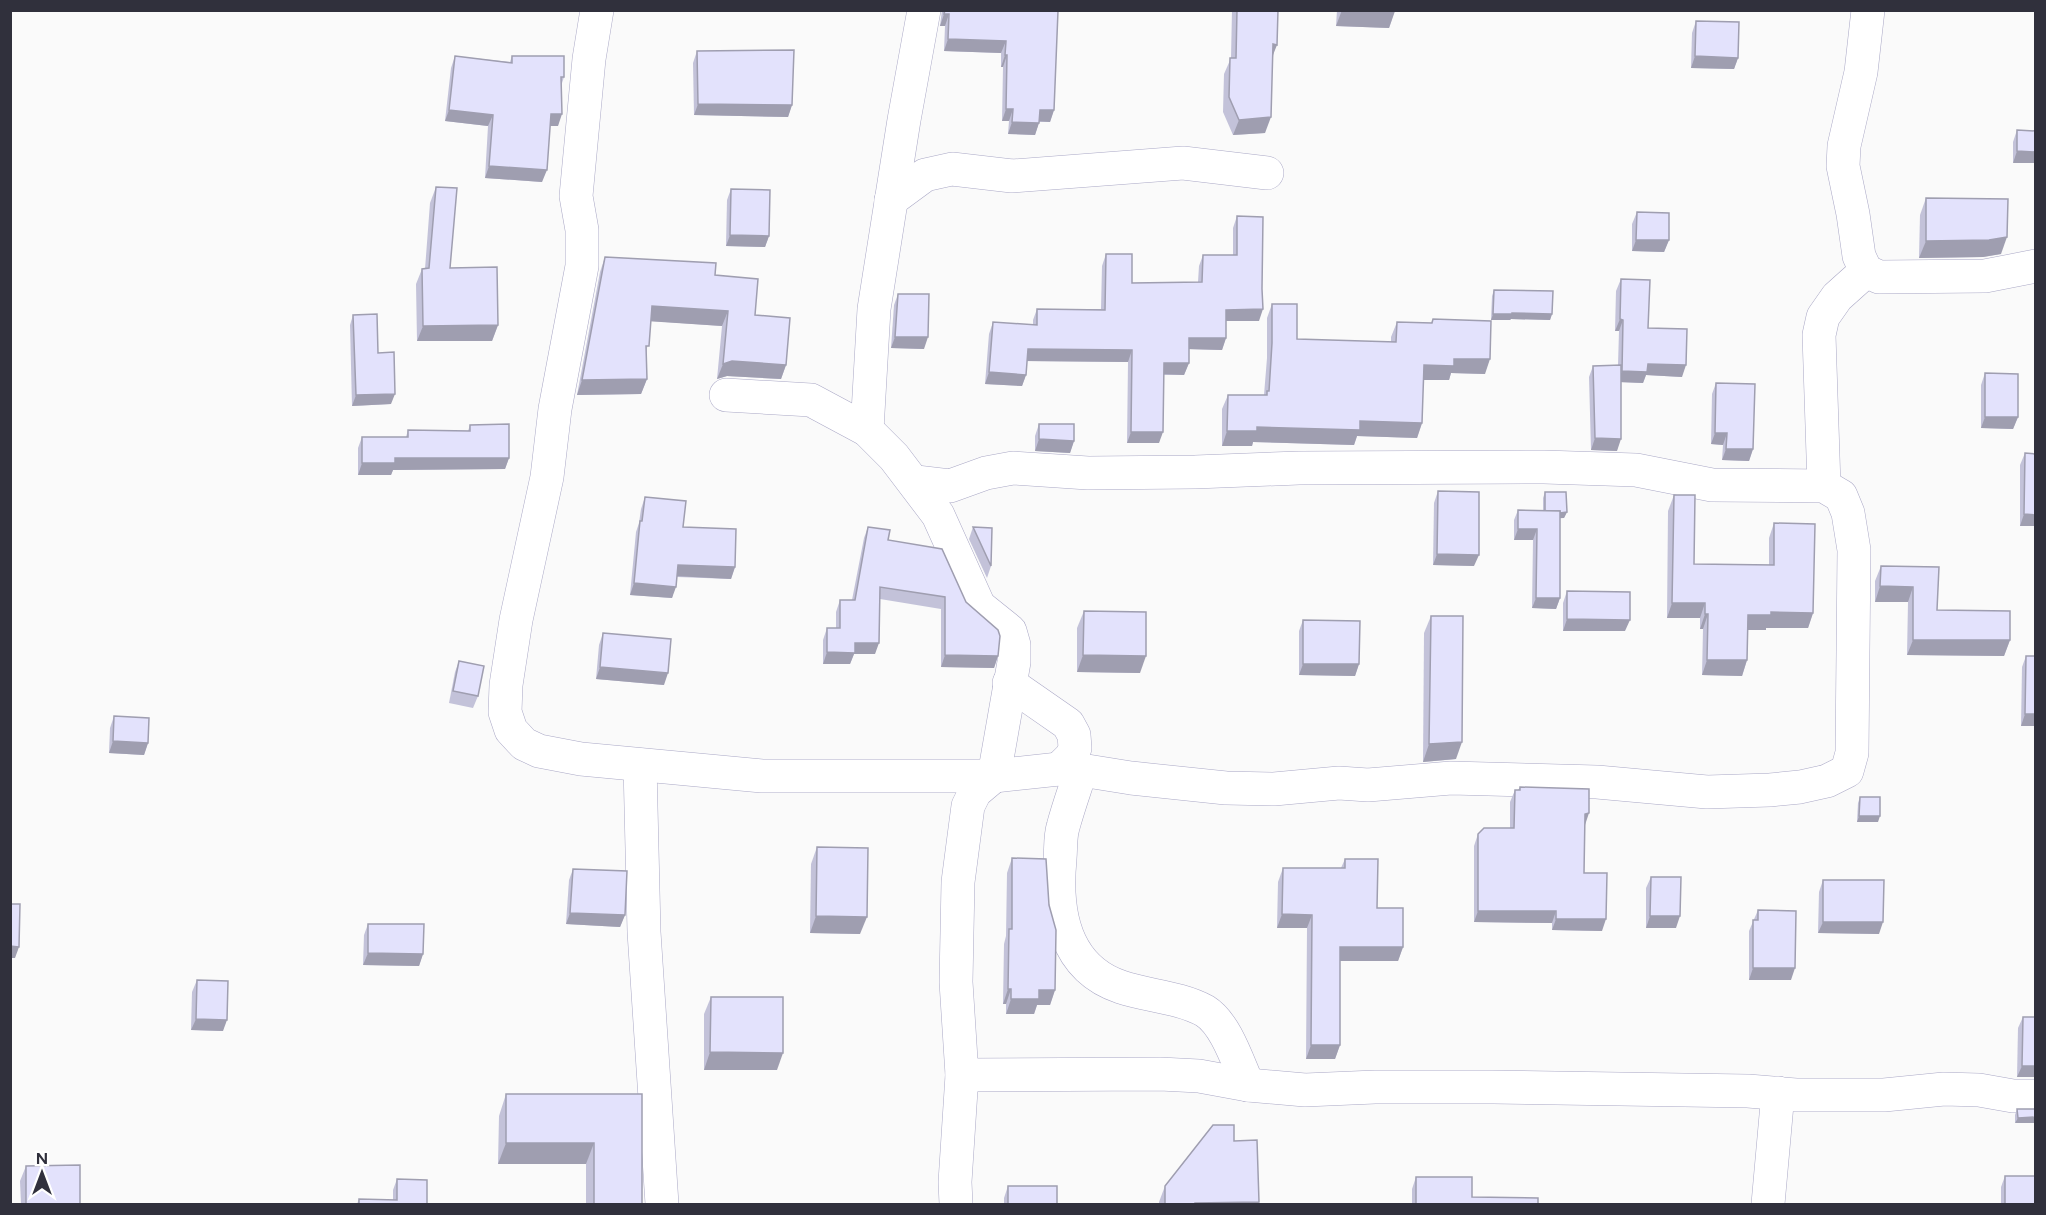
<svg xmlns="http://www.w3.org/2000/svg" width="2046" height="1215" viewBox="0 0 2046 1215" font-family="Figtree,sans-serif">
  <rect width="100%" height="100%" fill="#fafafa"/>
  <g fill="none" stroke-linecap="round" stroke-linejoin="round">
    <defs>
      <g id="minor">
        <path d="M597,10L589,59L576,196L582,230V266L555,409L547,477L516,620L506,685L505,712L511,730L524,744L539,751L581,759L762,776H994L1059,769L1081,770L1131,778L1226,788L1274,789L1339,783L1368,785L1451,778L1597,782L1707,792L1770,790L1800,787L1827,781L1847,771L1852,753L1854,550L1848,513L1841,496L1824,486L1712,485L1636,470L1544,467L1299,468L1195,472L1088,473L1013,468L986,473L950,486L916,482"/>
        <path d="M1868,10L1861,72L1844,146L1843,166L1853,214L1859,256L1866,271L1879,277L1985,276L2036,266"/>
        <path d="M891,200L925,175L952,169L1012,176L1183,163L1267,173"/>
        <path d="M726,395L811,400L867,430L894,457L938,515L979,606L1010,631L1014,645V662L994,776L975,792L968,806L958,882L956,982L962,1075L955,1182L956,1204"/>
        <path d="M867,430L874,309L904,120L924,10"/>
        <path d="M1824,486L1819,335L1823,317L1837,297L1866,271"/>
        <path d="M1009,683L1068,724L1074,735L1075,748L1072,756L1059,769"/>
        <path d="M640,765L644,932L662,1204"/>
        <path d="M1081,770C1075,789 1068,808 1063,827C1060,837 1061,848 1060,859C1055,911 1064,968 1121,987C1148,996 1179,997 1205,1011C1226,1024 1238,1063 1248,1085"/>
        <path d="M962,1075L1160,1074L1199,1076L1248,1085L1305,1090L1375,1087H1493L1748,1091L1796,1095H1884L1944,1089L1979,1090L2013,1096H2036"/>
        <path d="M1768,1204L1778,1093"/>
      </g>
    </defs>
    <!-- minor casing -->
    <use href="#minor" stroke="#aaa8c6" stroke-width="34"/>
    <!-- minor -->
    <use href="#minor" stroke="#fff" stroke-width="33"/>
  </g>
  <!-- wall -->
  <g fill="#c3c2d9">
    <path d="M942,10L1058,11L1054,110L1050,122H1039L1035,135L1008,134L1009,121H1002L1003,67H1001V53L944,51L945,26H940Z"/>
    <path d="M1232,10H1278L1265,133L1233,135L1223,112L1224,74L1231,58Z"/>
    <path d="M1337,10H1395L1389,28L1336,26Z"/>
    <path d="M1696,21L1738,58L1734,69L1691,68L1692,33Z"/>
    <path d="M697,51L792,105L788,117L694,115L693,63Z"/>
    <path d="M455,56L510,62L512,56L564,77L561,86L558,126H550L542,182L485,178L488,126L445,121L451,68Z"/>
    <path d="M2017,130L2036,131L2013,163V142Z"/>
    <path d="M436,187L450,268L498,325L492,341H417L416,284L422,269H425L430,203Z"/>
    <path d="M731,189L769,236L765,247L726,246L727,200Z"/>
    <path d="M1926,198L2001,254L1983,257L1919,258L1920,215Z"/>
    <path d="M1637,212L1669,240L1664,252L1632,251V224Z"/>
    <path d="M1237,216L1259,321H1226V338L1222,350L1189,349V363L1184,375H1163L1159,443H1127L1128,362L1027,361L1026,375L1022,386L985,384L989,334L993,322L1033,325V320L1037,309H1101L1102,266L1106,254L1132,283L1198,282L1199,266L1203,255H1233V228Z"/>
    <path d="M605,257L715,275L755,315L786,365L781,379L727,376L717,379L722,326L651,321L646,355L647,379L641,394L577,395L600,272Z"/>
    <path d="M1621,279L1648,328L1682,377L1646,375L1643,383L1621,382L1617,451L1591,450L1589,377L1593,366L1618,365L1619,331H1615L1616,291Z"/>
    <path d="M1494,290L1552,314L1550,320L1511,319L1510,320H1491L1492,296Z"/>
    <path d="M898,294L924,349L891,348L894,305Z"/>
    <path d="M1272,304L1297,339L1391,342V337L1397,322L1431,323L1433,319L1485,374L1451,373L1449,380H1423L1422,423L1417,438L1357,436L1354,445L1253,442L1252,446H1222V409L1228,395H1264L1267,358V318Z"/>
    <path d="M353,315L378,353L391,404L352,406L350,325Z"/>
    <path d="M1985,373L2018,417L2013,429L1981,428V385Z"/>
    <path d="M1716,383L1753,449L1749,461L1722,460L1723,445L1711,444L1712,394Z"/>
    <path d="M1039,424L1074,441L1070,453L1035,451V436Z"/>
    <path d="M470,425L509,458L505,469L393,470L391,475H358V448L362,437H406L408,430L468,431Z"/>
    <path d="M2025,453L2036,526H2020V465Z"/>
    <path d="M1438,491L1474,566L1433,565L1434,503Z"/>
    <path d="M1545,492L1567,512L1564,518H1560V598L1556,609L1532,608L1533,540H1514V520L1518,510H1543V498Z"/>
    <path d="M1674,495L1694,564L1769,565V538L1774,523L1813,613L1808,628H1766V630H1748L1747,660L1742,676L1702,675L1703,629H1700V618H1667L1668,511Z"/>
    <path d="M645,497L735,567L731,579L677,577L672,598L630,595L636,532L639,523L641,509Z"/>
    <path d="M868,527L888,540L966,602L998,656L994,668L941,667V609L880,599L875,654H854L850,664H823V640L827,628H836V612L840,600H852L864,538Z"/>
    <path d="M973,527L991,566L987,578L969,539Z"/>
    <path d="M1881,566L1939,567L1937,610L2010,640L2004,656L1907,655L1908,602H1875V581Z"/>
    <path d="M1567,591L1625,631H1563V603Z"/>
    <path d="M1084,611L1140,673L1077,672V628Z"/>
    <path d="M1431,616L1456,759L1423,762L1424,633Z"/>
    <path d="M1303,620L1359,664L1355,676L1299,675V631Z"/>
    <path d="M603,633L664,685L596,679L599,645Z"/>
    <path d="M2026,656H2036V726H2021L2022,667Z"/>
    <path d="M459,661L478,696L473,708L449,703L455,672Z"/>
    <path d="M114,716L148,743L144,755L109,753L110,728Z"/>
    <path d="M1520,787L1585,825L1584,873L1602,931L1552,930V923L1474,922V846L1478,834L1510,828V802L1515,790H1518Z"/>
    <path d="M1860,797L1878,822H1857L1858,803Z"/>
    <path d="M817,847L860,934L810,933L811,864Z"/>
    <path d="M1012,858L1055,990L1050,1005H1037L1034,1014H1006V1004H1003L1004,944L1006,936L1007,873Z"/>
    <path d="M1345,859L1403,947L1398,961H1340V1045L1335,1059H1306L1307,928H1277L1278,882L1283,868H1341Z"/>
    <path d="M573,869L625,915L620,927L566,924L569,880Z"/>
    <path d="M1651,877L1676,928H1646V888Z"/>
    <path d="M1823,880L1879,934L1818,933L1819,892Z"/>
    <path d="M1758,910L1791,980H1749V931Z"/>
    <path d="M368,924L423,954L419,966L363,965L364,935Z"/>
    <path d="M197,980L223,1031L191,1030L192,992Z"/>
    <path d="M711,997L777,1070H704V1014Z"/>
    <path d="M2023,1017L2036,1077H2017L2018,1028Z"/>
    <path d="M506,1094H642V1204H586V1164H498L499,1116Z"/>
    <path d="M2017,1109H2036L2015,1123V1115Z"/>
    <path d="M1234,1141L1258,1204H1159V1202L1165,1186Z"/>
    <path d="M26,1166L80,1204H21L20,1181Z"/>
    <path d="M2005,1176L2036,1204H2001V1187Z"/>
    <path d="M1416,1177L1472,1197L1538,1204H1412V1189Z"/>
    <path d="M397,1179L427,1204H357L359,1199L393,1200V1190Z"/>
    <path d="M1008,1186L1057,1204H1004V1198Z"/>
  </g>
  <!-- shaded-wall -->
  <g fill="#9f9eb0">
    <path d="M1342,10L1395,11L1389,28L1336,26Z"/>
    <path d="M944,14H949L945,26H940Z"/>
    <path d="M948,39L1006,41L1001,53L944,51Z"/>
    <path d="M1273,44L1277,45L1271,60Z"/>
    <path d="M1005,55H1007L1003,67H1001Z"/>
    <path d="M1695,56L1738,58L1734,69L1691,68Z"/>
    <path d="M698,104L792,105L788,117L694,115Z"/>
    <path d="M1006,109H1013L1009,121H1002Z"/>
    <path d="M449,110L493,115L488,126L445,121Z"/>
    <path d="M1040,110H1054L1050,122L1035,121Z"/>
    <path d="M551,114H562L558,126H547Z"/>
    <path d="M1271,117L1265,133L1233,135L1239,120Z"/>
    <path d="M1012,122L1039,123L1035,135L1008,134Z"/>
    <path d="M2017,151L2036,152V163H2013Z"/>
    <path d="M489,166L547,170L542,182L485,178Z"/>
    <path d="M730,235L769,236L765,247L726,246Z"/>
    <path d="M2007,237L2001,254L1983,257L1919,258L1926,241Z"/>
    <path d="M1636,240H1669L1664,252L1632,251Z"/>
    <path d="M652,306L728,311L722,326L646,321Z"/>
    <path d="M1263,309L1259,321H1222L1226,310Z"/>
    <path d="M1512,313L1552,314L1550,320L1511,319L1510,320H1491L1493,314Z"/>
    <path d="M1620,319L1623,320L1619,331H1615Z"/>
    <path d="M498,325L492,341H417L423,326Z"/>
    <path d="M895,337H928L924,349L891,348Z"/>
    <path d="M1189,338H1226L1222,350L1185,349Z"/>
    <path d="M1028,349L1132,350L1128,362L1023,361Z"/>
    <path d="M1454,359H1490L1485,374L1451,373L1449,380H1418L1424,365Z"/>
    <path d="M732,361L786,365L781,379L727,376L717,379L723,364Z"/>
    <path d="M1164,363H1189L1184,375L1159,374Z"/>
    <path d="M1648,364L1686,365L1682,377L1646,375L1643,383L1617,382L1622,371Z"/>
    <path d="M989,372L1026,375L1022,386L985,384Z"/>
    <path d="M647,379L641,394L577,395L582,380Z"/>
    <path d="M395,394L391,404L352,406L356,395Z"/>
    <path d="M1985,417H2018L2013,429L1981,428Z"/>
    <path d="M1360,421L1422,423L1417,438L1357,436L1354,445L1253,442L1252,446H1222L1227,431L1257,427Z"/>
    <path d="M1131,432H1163L1159,443H1127Z"/>
    <path d="M1715,433H1727L1723,445L1711,444Z"/>
    <path d="M1595,438L1621,439L1617,451L1591,450Z"/>
    <path d="M1039,439L1074,441L1070,453L1035,451Z"/>
    <path d="M1726,449H1753L1749,461L1722,460Z"/>
    <path d="M395,458H509L505,469L393,470L391,475H358L362,463Z"/>
    <path d="M1567,512L1564,518L1543,519L1545,513Z"/>
    <path d="M2024,514L2036,515V526H2020Z"/>
    <path d="M1518,529H1537L1533,540H1514Z"/>
    <path d="M1437,554L1479,555L1474,566L1433,565Z"/>
    <path d="M678,565L735,567L731,579L674,576Z"/>
    <path d="M634,583L676,587L672,598L630,595Z"/>
    <path d="M1880,586L1913,587L1908,602H1875Z"/>
    <path d="M1536,598H1560L1556,609L1532,608Z"/>
    <path d="M1672,603H1705L1700,618H1667Z"/>
    <path d="M1771,612L1813,613L1808,628H1766V630H1742L1748,615Z"/>
    <path d="M1705,614H1708L1703,629H1700Z"/>
    <path d="M1567,619L1630,620L1625,631H1563Z"/>
    <path d="M1913,640H2010L2004,656L1907,655Z"/>
    <path d="M855,643H879L875,654H854L850,664H823L827,652Z"/>
    <path d="M945,655L998,656L994,668L941,667Z"/>
    <path d="M1083,655L1146,656L1140,673L1077,672Z"/>
    <path d="M1707,660H1747L1742,676L1702,675Z"/>
    <path d="M1303,664H1359L1355,676L1299,675Z"/>
    <path d="M600,667L668,673L664,685L596,679Z"/>
    <path d="M2025,714H2036V726H2021Z"/>
    <path d="M113,741L148,743L144,755L109,753Z"/>
    <path d="M1462,742L1456,759L1423,762L1429,744Z"/>
    <path d="M1589,813L1585,825V814Z"/>
    <path d="M1859,816H1880L1878,822H1857Z"/>
    <path d="M1478,911H1556L1552,923L1474,922Z"/>
    <path d="M570,913L625,915L620,927L566,924Z"/>
    <path d="M1282,914L1312,915L1307,928H1277Z"/>
    <path d="M816,916L867,917L860,934L810,933Z"/>
    <path d="M1650,916H1680L1676,928H1646Z"/>
    <path d="M1556,919H1606L1602,931L1552,930Z"/>
    <path d="M1823,922H1883L1879,934L1818,933Z"/>
    <path d="M10,946L19,947L15,958H10Z"/>
    <path d="M1340,947H1403L1398,961H1335Z"/>
    <path d="M368,953L423,954L419,966L363,965Z"/>
    <path d="M1753,968H1795L1791,980H1749Z"/>
    <path d="M1008,989H1011L1006,1004H1003Z"/>
    <path d="M1039,990H1055L1050,1005H1037L1034,1014H1006L1011,999Z"/>
    <path d="M196,1019L227,1020L223,1031L191,1030Z"/>
    <path d="M1311,1045H1340L1335,1059H1306Z"/>
    <path d="M710,1052L783,1053L777,1070H704Z"/>
    <path d="M2022,1066H2036V1077H2017Z"/>
    <path d="M2036,1117V1123H2015L2018,1118Z"/>
    <path d="M506,1143H594L586,1164H498Z"/>
    <path d="M1259,1202L1258,1204H1195V1203Z"/>
  </g>
  <!-- building -->
  <g fill="#e3e2fc" stroke="#9f9eb0" stroke-width="1.5">
    <path d="M945,10L1058,11L1054,110H1040L1039,123L1012,122L1013,109H1006L1007,55H1005L1006,41L948,39L949,14H944Z"/>
    <path d="M1237,10H1278L1277,45L1273,44L1271,117L1239,120L1229,97L1230,58H1236Z"/>
    <path d="M1696,21L1739,22L1738,58L1695,56Z"/>
    <path d="M794,50L792,105L698,104L697,51Z"/>
    <path d="M455,56L512,63V56H564V77H561L562,114H551L547,170L489,166L493,115L449,110Z"/>
    <path d="M2017,130L2036,131V152L2017,151Z"/>
    <path d="M436,187L457,188L450,268L497,267L498,325L423,326L422,269L429,268Z"/>
    <path d="M731,189L770,190L769,236L730,235Z"/>
    <path d="M1926,198L2008,199L2007,237L1989,240L1926,241Z"/>
    <path d="M1637,212L1669,213V240H1636Z"/>
    <path d="M1237,216L1263,217L1262,289L1263,309L1226,310V338H1189V363H1164L1163,432H1131L1132,350L1028,349L1026,375L989,372L993,322L1037,325V309L1105,310L1106,254H1132V283L1202,282L1203,255H1237Z"/>
    <path d="M605,257L716,263L715,275L758,279L755,315L790,318L786,365L732,361L723,364L728,311L652,306L649,346H646L647,379L582,380Z"/>
    <path d="M1621,279L1650,280L1648,328L1687,329L1686,365L1648,364L1647,372L1622,371L1623,320L1620,319Z"/>
    <path d="M1494,290L1553,291L1552,314L1512,313V314H1493Z"/>
    <path d="M898,294H929L928,337H895Z"/>
    <path d="M1272,304H1297V339L1396,342L1397,322L1432,323L1433,319L1491,321L1490,359H1454V366L1424,365L1422,423L1360,421V430L1257,427V431H1227L1228,395H1267V391H1269L1272,343Z"/>
    <path d="M377,314L378,353L394,352L395,394L356,395L353,315Z"/>
    <path d="M1621,365V439L1595,438L1593,366Z"/>
    <path d="M1985,373L2018,374V417H1985Z"/>
    <path d="M1716,383L1755,384L1753,449H1726L1727,433H1715Z"/>
    <path d="M509,424V458H395V463H362V437H408V430L470,431V425Z"/>
    <path d="M1039,424H1074V441L1039,439Z"/>
    <path d="M2025,453L2036,454V515L2024,514Z"/>
    <path d="M1438,491L1479,492V555L1437,554Z"/>
    <path d="M1545,492H1566L1567,512L1560,513V511H1545Z"/>
    <path d="M1674,495H1695L1694,564L1774,565V523L1815,524L1813,613L1771,612V615H1748L1747,660H1707L1708,614H1705V603H1672Z"/>
    <path d="M645,497L686,501L683,527L736,529L735,567L678,565L676,587L634,583L640,521H642Z"/>
    <path d="M1518,510L1560,511V598H1536L1537,529H1518Z"/>
    <path d="M868,527L890,530L888,540L942,549L966,602L998,630L1000,636L998,656L945,655V597L880,587L879,643H855V653L827,652V628H840V600H855Z"/>
    <path d="M973,527L992,528L991,566Z"/>
    <path d="M1881,566L1939,567L1937,610L2010,611V640H1913V587L1880,586Z"/>
    <path d="M1567,591L1630,592V620L1567,619Z"/>
    <path d="M1084,611L1146,612V656L1083,655Z"/>
    <path d="M1431,616H1463L1462,742L1429,744Z"/>
    <path d="M1303,620L1360,621L1359,664H1303Z"/>
    <path d="M603,633L671,639L668,673L600,667Z"/>
    <path d="M2026,656H2036V714H2025Z"/>
    <path d="M459,661L484,666L478,696L453,691Z"/>
    <path d="M114,716L149,718L148,743L113,741Z"/>
    <path d="M1520,787L1589,789V813L1585,814L1584,873H1607L1606,919H1556V911H1478V834L1484,828H1514L1515,790H1520Z"/>
    <path d="M1860,797H1880V816H1859Z"/>
    <path d="M817,847L868,848L867,917L816,916Z"/>
    <path d="M1012,858L1046,859L1049,905L1056,930L1055,990H1039V999H1011V989H1008L1009,929H1012Z"/>
    <path d="M1345,859H1378L1377,908H1403V947H1340V1045H1311L1312,915L1282,914L1283,868H1345Z"/>
    <path d="M573,869L627,871L625,915L570,913Z"/>
    <path d="M1651,877H1681L1680,916H1650Z"/>
    <path d="M1823,880H1884L1883,922H1823Z"/>
    <path d="M10,904H20L19,947L10,946Z"/>
    <path d="M1758,910L1796,911L1795,968H1753V920H1758Z"/>
    <path d="M368,924H424L423,954L368,953Z"/>
    <path d="M197,980L228,981L227,1020L196,1019Z"/>
    <path d="M711,997H783V1053L710,1052Z"/>
    <path d="M2023,1017H2036V1066H2022Z"/>
    <path d="M506,1094H642V1204H594V1143H506Z"/>
    <path d="M2017,1109H2036V1117L2018,1118Z"/>
    <path d="M1213,1125H1234V1141L1257,1140L1259,1202L1195,1203V1204H1165V1186Z"/>
    <path d="M80,1165V1204H26V1166Z"/>
    <rect x="2005" y="1176" width="31" height="28"/>
    <path d="M1416,1177H1472V1197L1538,1198V1204H1416Z"/>
    <path d="M397,1179L427,1180V1204H359V1199L397,1200Z"/>
    <rect x="1008" y="1186" width="49" height="18"/>
  </g>
  <!-- border -->
  <rect width="2046" height="1215" fill="none" stroke="#30303c" stroke-width="24"/>
  <!-- north arrow -->
  <g transform="translate(42 1173)" stroke="#ffffff" stroke-width="4.5" paint-order="stroke">
  <path d="M0-4.5L10 22L0 15L-10 22Z" fill="#30303c"/>
  <text y="-9" font-size="16" font-weight="bold" text-anchor="middle" fill="#30303c">N</text>
  </g>
</svg>
